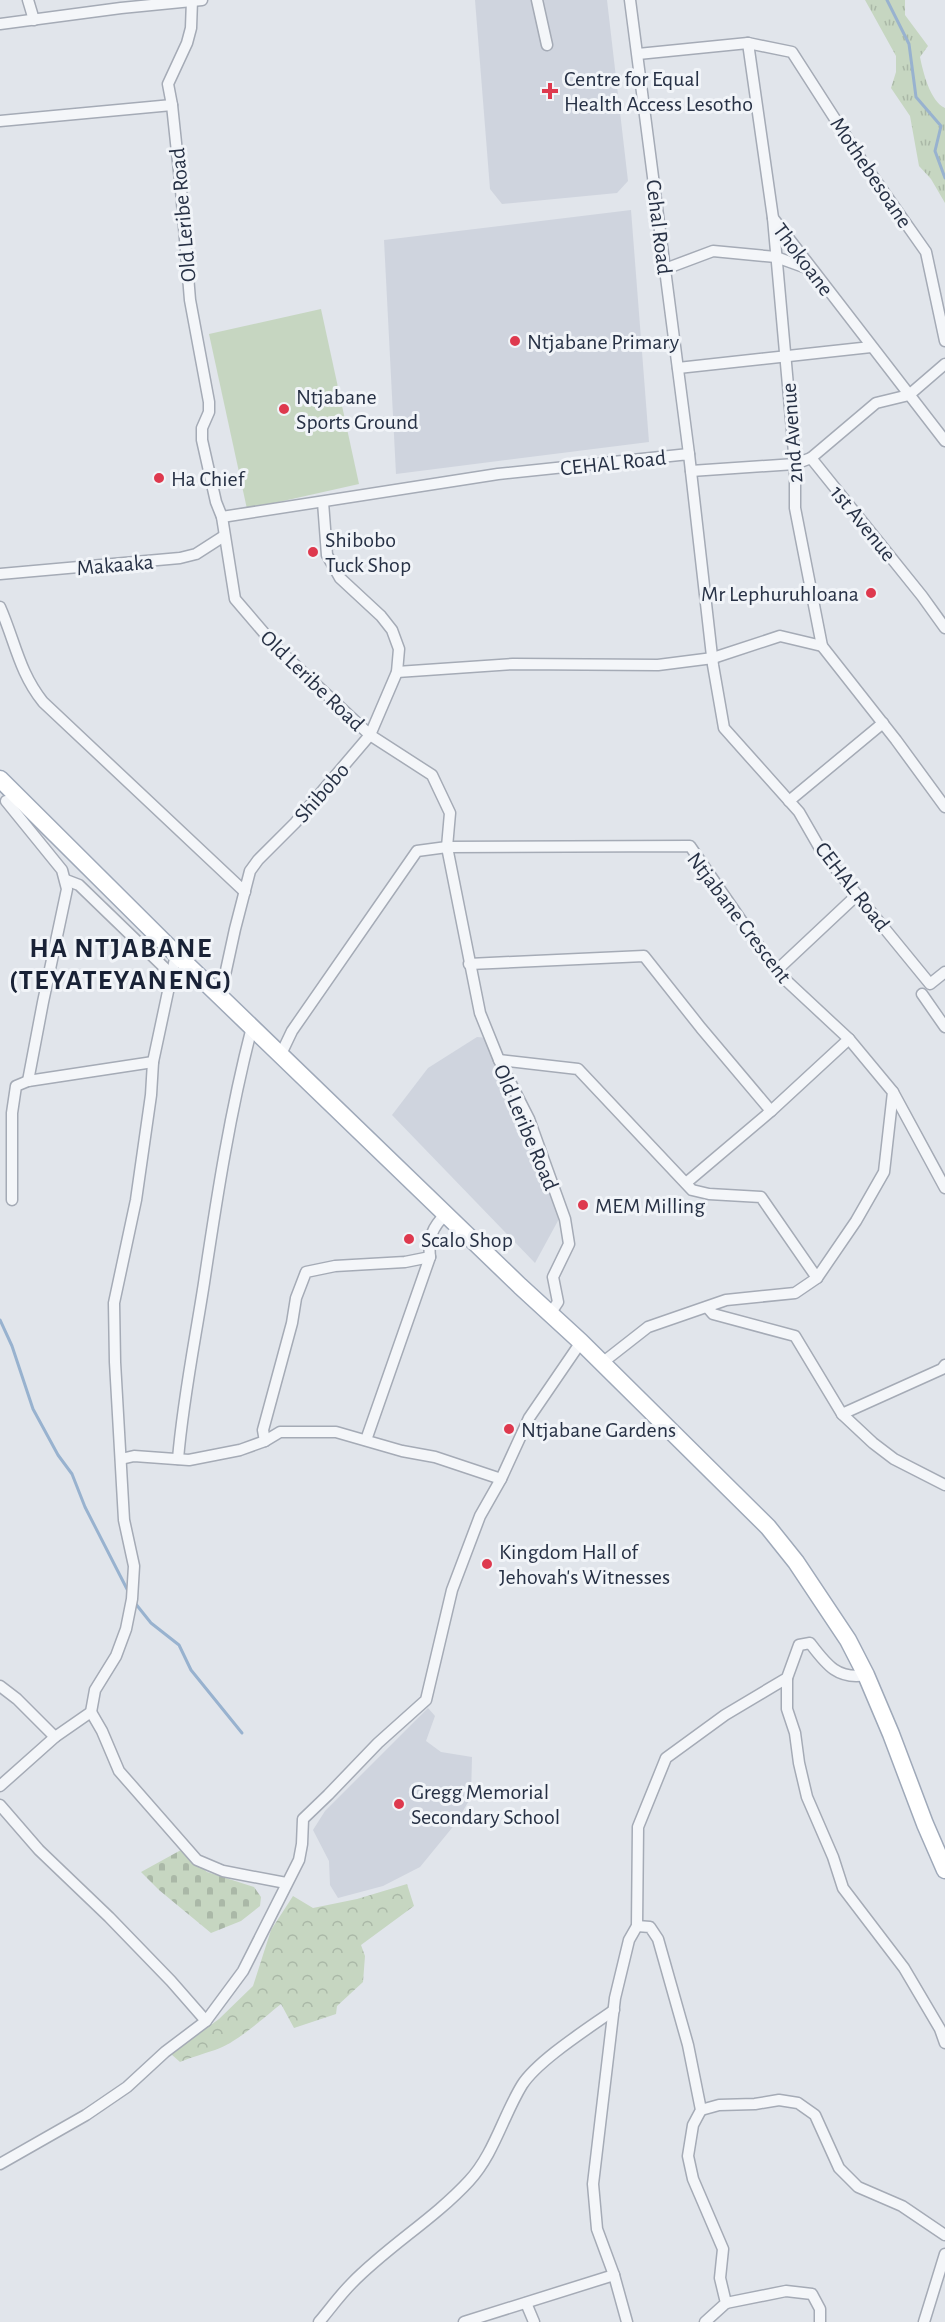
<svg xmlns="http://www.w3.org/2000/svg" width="945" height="2322" viewBox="0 0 945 2322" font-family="'Alegreya Sans',sans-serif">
  <defs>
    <pattern id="grass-tufts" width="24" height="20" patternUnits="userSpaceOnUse" patternTransform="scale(1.5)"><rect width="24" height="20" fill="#c6d6c1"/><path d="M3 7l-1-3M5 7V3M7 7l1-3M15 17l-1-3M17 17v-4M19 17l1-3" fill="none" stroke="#aab8a7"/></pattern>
    <pattern id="forest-crowns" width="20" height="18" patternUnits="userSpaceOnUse" patternTransform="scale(1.5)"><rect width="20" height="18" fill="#c6d6c1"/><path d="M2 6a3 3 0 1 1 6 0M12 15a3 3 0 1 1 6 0" fill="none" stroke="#aab8a7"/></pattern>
    <pattern id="cemetery-stones" width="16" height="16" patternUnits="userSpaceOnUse" patternTransform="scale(1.5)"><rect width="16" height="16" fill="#c6d6c1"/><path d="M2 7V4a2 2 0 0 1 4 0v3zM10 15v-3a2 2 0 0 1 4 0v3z" fill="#aab8a7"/></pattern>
  </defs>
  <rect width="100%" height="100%" fill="#e1e5eb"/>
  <!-- built -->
  <g fill="#cfd4de">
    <path d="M475,0H607L628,181L617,193L502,204L490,189Z"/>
    <path d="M631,210L649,442L396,474L384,240Z"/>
    <path d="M477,1037L488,1038L560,1217L535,1263L392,1115L428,1068Z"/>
    <path d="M428,1708L435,1716L426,1741L441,1752L472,1757L471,1797L456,1823L420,1867L383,1886L338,1898L330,1885L329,1861L313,1830L325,1811Z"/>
  </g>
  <!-- grass -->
  <path fill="url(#grass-tufts)" d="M865,0H905V15L928,46L920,57C923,72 930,101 945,108V203L931,179L919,166L910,116L891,88L896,72V56Z"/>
  <!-- forest -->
  <path fill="url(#forest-crowns)" d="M407,1884L414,1906L361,1945L365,1956L363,1982L337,2006L336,2014L294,2028L281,2004C262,2019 238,2042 215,2050C203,2054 192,2057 180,2062L171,2054L219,2019L253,1986L271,1930L293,1896L313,1908L357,1899Z"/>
  <!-- cemetery -->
  <path fill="url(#cemetery-stones)" d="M181,1850L207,1872L254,1887L261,1897L260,1906L241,1921L211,1933L159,1890L141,1872Z"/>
  <!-- park -->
  <path fill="#c6d6c1" d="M321,309L359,484L247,509L209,334Z"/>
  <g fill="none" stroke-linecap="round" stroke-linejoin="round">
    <!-- stream -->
    <g stroke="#98b2cf" stroke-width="3">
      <path d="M887,0L909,44L916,97L941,126L935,151L945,178"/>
      <path d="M0,1320L12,1346L33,1409L58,1455L72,1474L85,1507L129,1593"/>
      <path d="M135,1603L151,1623L179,1645L191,1670L242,1733"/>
    </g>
    <defs>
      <g id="street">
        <path d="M28,0L34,20"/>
        <path d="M192,0L191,28L187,43L168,84L172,105L181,190L190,300L209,402V412L202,428V440L216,502L222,517L235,599L277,648L370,735L432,775L450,813L447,847L480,1013L499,1060L529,1119L565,1219L569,1244L553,1277L558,1302L550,1314"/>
        <path d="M537,0L547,45"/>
        <path d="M630,0L689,454"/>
        <path d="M0,24L121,8L202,0"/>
        <path d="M748,43L792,52L862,161L926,252L945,341"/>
        <path d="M638,54L748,43L773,218L945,441"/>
        <path d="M0,121L172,105"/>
        <path d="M773,218L795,464V508L822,646"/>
        <path d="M665,269L713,251L776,257L812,270"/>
        <path d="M678,368L871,347"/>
        <path d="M811,458L876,403L909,395L945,364"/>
        <path d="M691,471L795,464L811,458L922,596L945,628"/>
        <path d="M222,517L498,474L689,454L713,665L724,728L799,812L822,852L930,984L945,972"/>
        <path d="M0,574L180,558L196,554L224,536"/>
        <path d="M0,607C15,641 19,672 43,702L245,892"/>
        <path d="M397,672L513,664L658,665L713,658L780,636L822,646L896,740L945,807"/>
        <path d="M6,801L62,870L67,889L43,1002L28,1081"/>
        <path d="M789,801L883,723"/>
        <path d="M66,880L79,885L171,974"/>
        <path d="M469,964L644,956L701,1028L771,1111"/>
        <path d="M776,971L857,895"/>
        <path d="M215,991L225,975L235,929L250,871L258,860L295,823L370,735L397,672L399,649L392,630L381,616L340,578L327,555L323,502"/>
        <path d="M922,994L945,1027"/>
        <path d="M281,1054L292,1031L417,851L447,847L690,846L776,971L849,1039L893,1092L884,1172L856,1221L817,1278L795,1293L726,1300L648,1327L602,1363"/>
        <path d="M499,1060L578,1069L692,1190L709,1194L761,1197L817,1278"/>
        <path d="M893,1092L945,1188"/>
        <path d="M686,1183L771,1111L849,1039"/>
        <path d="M12,1200V1113L16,1086L28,1081L153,1062"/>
        <path d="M707,1307L713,1314L795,1336L842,1414L942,1369L945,1365"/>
        <path d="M842,1414L873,1443L894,1459L945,1485"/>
        <path d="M366,1440L430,1257C428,1239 432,1227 446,1214"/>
        <path d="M265,1441L263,1430L292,1323L296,1298L306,1272L335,1266L405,1262L430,1257"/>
        <path d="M121,1459L134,1456L189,1460L240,1450L265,1441L280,1432H336L402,1451L435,1457L501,1479"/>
        <path d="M178,1459C183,1399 195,1341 204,1283C217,1196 230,1112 252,1027"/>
        <path d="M787,1678V1709L795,1733L799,1763L807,1797L833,1857L843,1888L904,1968L940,2029L945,2043"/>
        <path d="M0,1686L17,1699L55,1737"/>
        <path d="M91,1712L102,1731L119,1771L197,1860L223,1871L286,1883"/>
        <path d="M0,1786L55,1737L91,1712L95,1690L116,1656L126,1629L132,1599L134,1566L124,1520L115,1362L114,1303L136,1200L151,1095L153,1062L176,954"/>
        <path d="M0,1805L39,1850L109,1917L171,1981L206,2021"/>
        <path d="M637,1926L650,1927L658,1939L688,2045L701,2110L693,2125L688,2156L693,2179L723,2249L720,2278L726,2303L705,2322"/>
        <path d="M701,2110L719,2105L755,2104L779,2100L798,2103L815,2115L839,2168L858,2187L902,2206L945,2235"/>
        <path d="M0,2164L86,2115L127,2087L165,2052L206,2021L243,1971L299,1860L302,1844L303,1819L328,1795L378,1743L426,1700L452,1590L480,1516L501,1479L529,1418L581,1342"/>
        <path d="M526,2303L534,2322"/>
        <path d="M726,2303L786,2291L812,2294L820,2309V2322"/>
        <path d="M319,2322C330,2309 340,2295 352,2283C388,2246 434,2219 469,2181C494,2154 503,2116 522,2085C538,2060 589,2028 614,2010"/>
        <path d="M464,2322L614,2275"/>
        <path d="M627,2322L614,2275L597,2229L593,2184L615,1998L629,1940L637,1926L638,1827L666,1758L725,1715L787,1678L799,1645L810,1643C826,1664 837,1680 866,1675"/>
        <path d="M924,2322L945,2254"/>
      </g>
      <path id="primary" d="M0,779L176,954L520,1286L581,1342L768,1527L796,1562L848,1640L866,1675L891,1734L925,1824L945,1870"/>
    </defs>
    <!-- street casing -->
    <use href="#street" stroke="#a5abb6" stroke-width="13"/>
    <!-- primary casing -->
    <use href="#primary" stroke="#9fa9b9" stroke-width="19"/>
    <!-- street -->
    <use href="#street" stroke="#f4f6f9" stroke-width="10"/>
    <!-- primary -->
    <use href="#primary" stroke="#fff" stroke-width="16"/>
  </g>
  <!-- markers -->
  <g fill="#de394e" stroke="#f1f4f8" stroke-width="2">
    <path d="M547 82h6v6h6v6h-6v6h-6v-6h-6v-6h6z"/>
    <circle cx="515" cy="341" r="6"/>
    <circle cx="284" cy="409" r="6"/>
    <circle cx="159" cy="478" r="6"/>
    <circle cx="313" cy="552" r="6"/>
    <circle cx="871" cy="593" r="6"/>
    <circle cx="583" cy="1205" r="6"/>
    <circle cx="409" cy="1239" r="6"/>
    <circle cx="509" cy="1429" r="6"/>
    <circle cx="487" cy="1564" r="6"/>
    <circle cx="399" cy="1804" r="6"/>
  </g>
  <g text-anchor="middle" stroke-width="6" stroke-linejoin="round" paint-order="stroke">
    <!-- poi labels -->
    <g font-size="22" fill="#273145" stroke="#f1f4f8" text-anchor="start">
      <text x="564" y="86">Centre for Equal<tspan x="564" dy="25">Health Access Lesotho</tspan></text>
      <text x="527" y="349">Ntjabane Primary</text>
      <text x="296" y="404">Ntjabane<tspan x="296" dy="25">Sports Ground</tspan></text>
      <text x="171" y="486">Ha Chief</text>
      <text x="325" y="547">Shibobo<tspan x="325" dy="25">Tuck Shop</tspan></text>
      <text x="859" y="601" text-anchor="end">Mr Lephuruhloana</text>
      <text x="595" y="1213">MEM Milling</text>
      <text x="421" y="1247">Scalo Shop</text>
      <text x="521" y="1437">Ntjabane Gardens</text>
      <text x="499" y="1559">Kingdom Hall of<tspan x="499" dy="25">Jehovah's Witnesses</tspan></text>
      <text x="411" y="1799">Gregg Memorial<tspan x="411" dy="25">Secondary School</tspan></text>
    </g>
    <!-- street labels -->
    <g font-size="22" fill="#273145" stroke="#f1f4f8">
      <text transform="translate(872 172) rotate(56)" y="8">Mothebesoane</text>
      <text transform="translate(182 215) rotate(-95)" y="8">Old Leribe Road</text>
      <text transform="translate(660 227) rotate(83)" y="8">Cehal Road</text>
      <text transform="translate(804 259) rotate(53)" y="8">Thokoane</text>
      <text transform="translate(791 433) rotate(-94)" y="8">2nd Avenue</text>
      <text transform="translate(613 462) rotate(-6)" y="8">CEHAL Road</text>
      <text transform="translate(864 523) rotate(51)" y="8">1st Avenue</text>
      <text transform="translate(115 564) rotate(-5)" y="8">Makaaka</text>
      <text transform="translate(313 680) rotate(44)" y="8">Old Leribe Road</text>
      <text transform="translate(321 792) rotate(-49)" y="8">Shibobo</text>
      <text transform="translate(853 886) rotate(52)" y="8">CEHAL Road</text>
      <text transform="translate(740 917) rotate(53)" y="8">Ntjabane Crescent</text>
      <text transform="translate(527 1127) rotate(67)" y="8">Old Leribe Road</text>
    </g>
    <!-- district labels -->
    <g font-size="28" font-weight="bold" letter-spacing="1.5" fill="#192236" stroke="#f1f4f8">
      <text x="121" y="957">HA NTJABANE<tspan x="121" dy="32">(TEYATEYANENG)</tspan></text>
    </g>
  </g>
</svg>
